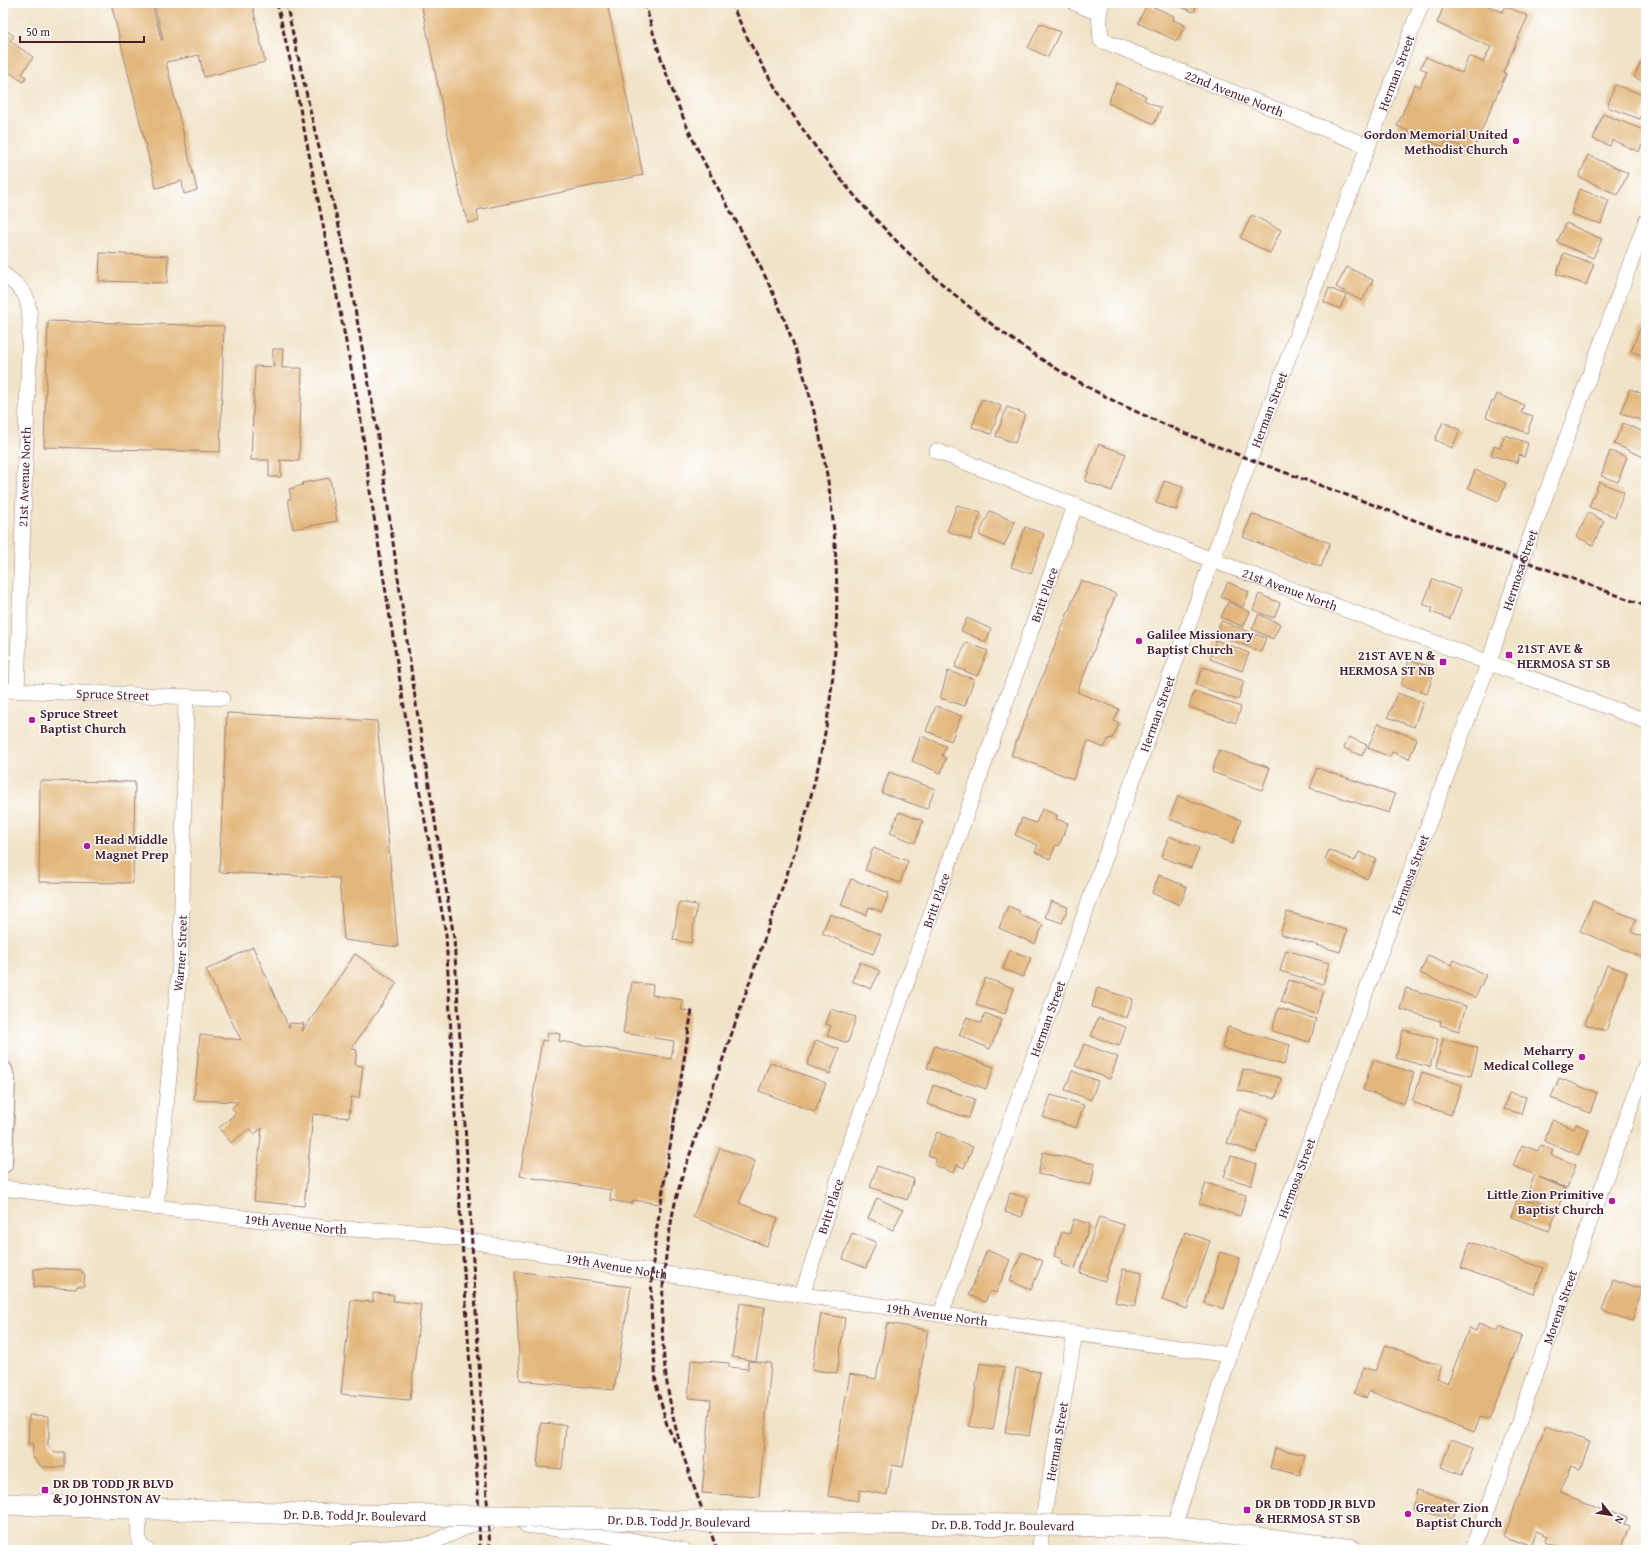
<svg xmlns="http://www.w3.org/2000/svg" width="1649" height="1553" viewBox="0 0 1649 1553" font-family="'Gentium Book Plus',serif">
  <rect width="100%" height="100%" fill="#fff"/>
  <filter id="ink" filterUnits="userSpaceOnUse"><feTurbulence type="fractalNoise" baseFrequency=".025" numOctaves="2"/><feDisplacementMap in="SourceGraphic" scale="8" xChannelSelector="R" yChannelSelector="G"/><feConvolveMatrix kernelMatrix="1 2 1 2 8 2 1 2 1" color-interpolation-filters="sRGB"/></filter>
  <filter id="wash" filterUnits="userSpaceOnUse"><feTurbulence type="fractalNoise" baseFrequency=".012" numOctaves="4" result="noise"/><feDisplacementMap in="SourceGraphic" scale="16" xChannelSelector="R" yChannelSelector="G"/><feGaussianBlur stdDeviation="0.9" result="paint"/><feColorMatrix in="noise" values="0 0 0 0 0 0 0 0 0 0 0 0 0 0 0 0 0 1.4 0 .05"/><feComposite in="paint" operator="in"/></filter>
  <g filter="url(#wash)">
    <rect width="100%" height="100%" fill="#f1e3c7"/>
    <g id="blocks">
      <!-- building -->
      <g fill="#e3b77c">
        <path d="M111,3H152L161,40H163L154,3H252L265,62L204,77L199,55L166,62L197,190L184,194L182,181L156,188Z"/>
        <path d="M421,3H607L643,175L477,210L479,221L468,223L466,213H464Z"/>
        <path d="M1170,3H1197L1194,12Z"/>
        <path d="M1445,3H1481L1502,12L1505,6L1528,16L1503,72L1506,74L1472,152L1446,140L1443,147L1397,126L1415,84L1420,87L1427,71L1420,68L1426,57L1462,73L1469,56L1483,62L1491,47L1437,23Z"/>
        <path d="M1147,4L1174,16L1173,20L1185,25L1177,41L1138,23Z"/>
        <path d="M1040,23L1060,32L1048,57L1028,48Z"/>
        <path d="M3,28L14,36L10,41L33,57L22,74L26,77L23,82L3,68Z"/>
        <path d="M1642,60L1646,62V83L1634,77Z"/>
        <path d="M1116,83L1146,96L1144,100L1161,108L1154,124L1108,103Z"/>
        <path d="M1615,85L1646,96V107L1645,106L1640,119L1607,107Z"/>
        <path d="M1603,114L1646,131V135L1639,152L1612,140L1610,146L1593,139Z"/>
        <path d="M1588,155L1628,173L1618,195L1579,177Z"/>
        <path d="M1579,189L1609,200L1601,224L1571,214Z"/>
        <path d="M1252,215L1281,230L1270,253L1240,238Z"/>
        <path d="M1566,223L1602,239L1593,258L1557,242Z"/>
        <path d="M100,253L168,256L167,283L99,281Z"/>
        <path d="M1564,253L1594,264L1586,285L1556,274Z"/>
        <path d="M1347,267L1373,280L1362,301L1336,287Z"/>
        <path d="M1329,288L1346,295L1340,309L1324,302Z"/>
        <path d="M48,321L224,326L220,452L44,447Z"/>
        <path d="M1643,322L1646,323V357L1631,351Z"/>
        <path d="M273,349H283L282,368H302L299,461L279,460L281,463V477H269V460H251L255,366L275,367V366L273,365Z"/>
        <path d="M1630,389L1646,395V422L1621,413Z"/>
        <path d="M1497,394L1524,405L1521,412L1533,416L1527,433L1486,417L1492,401L1494,402Z"/>
        <path d="M982,399L1001,406L991,434L972,427Z"/>
        <path d="M1007,407L1025,414L1015,443L996,436Z"/>
        <path d="M1443,422L1460,430L1452,448L1435,440Z"/>
        <path d="M1623,423L1646,433V458L1614,444Z"/>
        <path d="M1505,435L1528,443L1524,457L1519,455L1517,463L1491,455L1494,446L1500,448Z"/>
        <path d="M1099,444L1126,454L1112,491L1085,481Z"/>
        <path d="M1610,451L1627,457L1618,482L1601,476Z"/>
        <path d="M1475,470L1506,483L1499,501L1468,488Z"/>
        <path d="M330,478L337,521L293,529L288,499L291,498L289,489L303,485L302,483Z"/>
        <path d="M1164,481L1183,487L1176,510L1156,503Z"/>
        <path d="M1599,482L1624,492L1615,517L1589,507Z"/>
        <path d="M957,505L981,513L971,540L947,531Z"/>
        <path d="M990,511L1015,522L1004,546L979,535Z"/>
        <path d="M1588,513L1604,521L1593,545L1577,537Z"/>
        <path d="M1252,514L1330,543L1321,567L1243,537Z"/>
        <path d="M1025,527L1044,534L1031,574L1011,567Z"/>
        <path d="M1433,579L1461,590L1450,619L1431,612L1433,608L1423,604Z"/>
        <path d="M1081,580L1116,594L1077,692L1119,709L1114,721L1119,723L1112,739L1109,738L1104,748L1088,741L1073,779L1011,755Z"/>
        <path d="M1228,582L1249,592L1243,607L1221,597Z"/>
        <path d="M1259,594L1280,603L1274,618L1253,610Z"/>
        <path d="M1228,602L1250,612L1243,627L1221,617Z"/>
        <path d="M1259,614L1280,624L1273,639L1252,629Z"/>
        <path d="M967,618L991,629L986,642L961,631Z"/>
        <path d="M1221,621L1266,638L1261,652L1216,634Z"/>
        <path d="M1216,640L1249,653L1242,671L1210,659Z"/>
        <path d="M966,642L988,651L977,676L955,667Z"/>
        <path d="M1409,660L1435,668L1427,694L1401,685Z"/>
        <path d="M1203,667L1244,681L1238,700L1196,685Z"/>
        <path d="M948,671L974,679L965,706L940,698Z"/>
        <path d="M1194,691L1241,707L1236,723L1189,707Z"/>
        <path d="M1397,693L1423,702L1414,727L1388,717Z"/>
        <path d="M936,706L961,716L951,741L926,731Z"/>
        <path d="M227,713L377,721L398,947L344,940L339,878L219,872Z"/>
        <path d="M1378,723L1417,739L1409,759L1392,752L1390,757L1368,748Z"/>
        <path d="M921,736L946,746L942,756L946,758L941,773L912,761Z"/>
        <path d="M1349,737L1367,745L1362,756L1344,748Z"/>
        <path d="M1219,750L1270,768L1262,790L1212,772Z"/>
        <path d="M1317,768L1395,794L1389,813L1310,788Z"/>
        <path d="M889,772L935,789L927,809L882,793Z"/>
        <path d="M40,781L135,782L133,883L39,882Z"/>
        <path d="M1178,796L1241,820L1233,843L1169,819Z"/>
        <path d="M1042,809L1057,815L1056,819L1068,823L1059,846L1056,845L1050,859L1035,852L1038,845L1015,835L1022,818L1036,823Z"/>
        <path d="M899,812L923,821L915,843L890,833Z"/>
        <path d="M1169,836L1199,848L1191,868L1161,857Z"/>
        <path d="M873,848L908,861L900,883L865,870Z"/>
        <path d="M1329,850L1355,861L1359,852L1376,859L1367,879L1325,860Z"/>
        <path d="M1159,875L1187,887L1180,905L1152,893Z"/>
        <path d="M851,879L889,893L882,912L869,907L866,915L841,905Z"/>
        <path d="M1051,901L1068,907L1062,923L1045,917Z"/>
        <path d="M1593,901L1636,919L1631,932L1646,938V959L1580,931Z"/>
        <path d="M679,902L697,905L691,943L673,940Z"/>
        <path d="M1008,906L1020,911L1018,914L1043,925L1035,944L999,928Z"/>
        <path d="M1287,912L1347,930L1340,952L1280,934Z"/>
        <path d="M830,914L881,935L873,954L822,933Z"/>
        <path d="M253,947L289,1028L290,1023L304,1024L302,1032L355,954L397,983L351,1049L357,1050L355,1065L363,1066L359,1098L351,1097L349,1118L313,1114L304,1206L254,1201L262,1128L254,1134L250,1128L231,1143L219,1128L236,1113L232,1108L238,1102L194,1100L200,1035L241,1040L206,970Z"/>
        <path d="M1010,950L1031,958L1023,977L1003,969Z"/>
        <path d="M1286,950L1329,963L1323,984L1280,971Z"/>
        <path d="M1428,955L1451,965L1453,960L1486,975L1475,998L1420,973Z"/>
        <path d="M860,962L880,971L871,989L852,981Z"/>
        <path d="M1607,965L1627,972L1606,1031L1585,1024Z"/>
        <path d="M985,978L1014,988L1005,1014L976,1005Z"/>
        <path d="M1289,980L1324,991L1316,1014L1281,1002Z"/>
        <path d="M632,982L653,985L652,995L683,1000L681,1010L691,1011L660,1204L633,1200L632,1204L610,1200L611,1190L520,1176L542,1040L547,1041L548,1032L560,1034L559,1041L671,1059L674,1041L623,1033Z"/>
        <path d="M1097,988L1133,999L1127,1018L1092,1007Z"/>
        <path d="M1406,988L1466,1006L1459,1031L1440,1025L1441,1021L1400,1009Z"/>
        <path d="M1278,1008L1316,1019L1310,1042L1272,1031Z"/>
        <path d="M831,1009L856,1017L848,1043L827,1036L831,1026L826,1024Z"/>
        <path d="M985,1013L1002,1020L990,1049L959,1035L967,1017L981,1023Z"/>
        <path d="M1098,1018L1126,1027L1119,1046L1091,1036Z"/>
        <path d="M1228,1027L1290,1045L1284,1065L1222,1048Z"/>
        <path d="M1403,1030L1438,1039L1430,1067L1396,1058Z"/>
        <path d="M1443,1039L1478,1048L1471,1076L1436,1067Z"/>
        <path d="M816,1040L839,1049L830,1074L807,1065Z"/>
        <path d="M1084,1044L1118,1057L1110,1079L1075,1066Z"/>
        <path d="M935,1046L994,1067L986,1089L927,1068Z"/>
        <path d="M1373,1060L1414,1073L1404,1104L1363,1090Z"/>
        <path d="M770,1062L826,1083L815,1112L759,1091Z"/>
        <path d="M1243,1069L1281,1078L1276,1098L1238,1090Z"/>
        <path d="M1072,1071L1098,1081L1091,1100L1065,1090Z"/>
        <path d="M1422,1072L1462,1085L1451,1115L1412,1102Z"/>
        <path d="M1559,1078L1597,1093L1590,1113L1551,1098Z"/>
        <path d="M933,1085L975,1099L969,1118L927,1104Z"/>
        <path d="M1509,1093L1526,1097L1521,1114L1504,1109Z"/>
        <path d="M1051,1095L1084,1105L1076,1128L1043,1117Z"/>
        <path d="M1239,1109L1268,1119L1256,1153L1227,1143Z"/>
        <path d="M1552,1120L1574,1129L1576,1124L1589,1130L1579,1155L1544,1141Z"/>
        <path d="M937,1132L973,1147L964,1168L957,1165L954,1173L934,1165L937,1159L928,1155Z"/>
        <path d="M1522,1145L1538,1151L1540,1145L1553,1150L1551,1155L1576,1165L1567,1188L1539,1177L1566,1189L1557,1210L1526,1196L1535,1175L1513,1166Z"/>
        <path d="M720,1148L755,1161L739,1203L778,1218L767,1246L693,1217Z"/>
        <path d="M1043,1152L1095,1164L1091,1185L1038,1174Z"/>
        <path d="M1231,1156L1257,1164L1251,1185L1224,1177Z"/>
        <path d="M877,1166L914,1179L907,1200L870,1187Z"/>
        <path d="M1206,1183L1246,1195L1240,1216L1199,1204Z"/>
        <path d="M1010,1193L1028,1198L1022,1217L1005,1212Z"/>
        <path d="M1518,1197L1557,1211L1549,1231L1511,1217Z"/>
        <path d="M877,1198L903,1210L893,1230L868,1218Z"/>
        <path d="M1099,1217L1124,1225L1105,1281L1080,1273Z"/>
        <path d="M1074,1219L1090,1224L1075,1269L1061,1264L1062,1259L1054,1256L1062,1232L1069,1234Z"/>
        <path d="M1185,1232L1210,1241L1187,1309L1162,1300Z"/>
        <path d="M852,1233L876,1242L866,1268L843,1259Z"/>
        <path d="M1470,1242L1543,1268L1534,1294L1461,1268Z"/>
        <path d="M987,1250L1010,1260L996,1293L990,1291L985,1302L969,1295Z"/>
        <path d="M1022,1252L1043,1261L1031,1290L1010,1281Z"/>
        <path d="M1220,1252L1240,1258L1224,1309L1204,1303Z"/>
        <path d="M38,1268L82,1270V1273L85,1274L84,1286H77L76,1289L34,1287V1269H38Z"/>
        <path d="M1123,1269L1142,1273L1135,1306L1115,1302Z"/>
        <path d="M515,1271L631,1287L614,1390L520,1380Z"/>
        <path d="M1613,1279L1642,1289L1632,1321L1602,1311Z"/>
        <path d="M373,1293L394,1295L393,1301L421,1304L410,1400L341,1394L351,1300L373,1302Z"/>
        <path d="M740,1303L765,1307L756,1361L732,1357Z"/>
        <path d="M821,1314L845,1318L837,1373L812,1370Z"/>
        <path d="M887,1323L928,1330L903,1467L892,1465L887,1495L860,1490L858,1501L828,1496L850,1374L876,1379Z"/>
        <path d="M1479,1323L1497,1331L1499,1326L1522,1335L1489,1420L1480,1417L1474,1432L1369,1391L1366,1398L1354,1393L1364,1367L1375,1371L1386,1345L1441,1366L1436,1378L1448,1383L1469,1328L1476,1331Z"/>
        <path d="M691,1360L729,1363V1367L748,1369V1361L771,1363L759,1497L702,1493L711,1400L688,1398Z"/>
        <path d="M980,1363L1004,1367L993,1430L969,1426Z"/>
        <path d="M1016,1368L1040,1372L1029,1436L1005,1432Z"/>
        <path d="M29,1415L49,1416V1439H48V1446L55,1453H65V1467H42L32,1456L33,1444H28Z"/>
        <path d="M541,1423L566,1425L562,1469L537,1467Z"/>
        <path d="M1546,1425L1590,1442L1580,1468L1572,1465L1560,1493L1625,1518L1623,1524L1629,1526L1620,1550H1568L1545,1541L1548,1536L1536,1531L1530,1546L1503,1535Z"/>
        <path d="M1451,1439L1473,1447L1462,1475L1441,1467Z"/>
        <path d="M1275,1448L1305,1455L1300,1475L1270,1468Z"/>
        <path d="M1417,1491L1456,1502L1452,1519L1413,1509Z"/>
      </g>
    </g>
  </g>
  <g filter="url(#ink)">
    <use href="#blocks" fill-opacity="0" stroke="#9e8179" stroke-width="1"/>
    <g fill="none" stroke-linecap="round" stroke-linejoin="round">
      <defs>
        <g id="minor">
          <path d="M1075,3L1099,13"/>
          <path id="s1" d="M1102,3L1099,13L1101,40L1368,146"/>
          <path d="M3,274C25,291 29,294 30,323L17,690"/>
          <path id="s2" d="M937,451L1212,560L1646,721"/>
          <path id="s3" d="M3,690L222,698"/>
          <path id="s4" d="M3,1188L326,1228L417,1232L652,1272L802,1295L1230,1355"/>
          <path id="s5" d="M156,1208L181,953L186,698"/>
          <path id="s6" d="M802,1295L847,1152L1075,506"/>
          <path id="s7" d="M941,1314L1212,560L1422,3"/>
          <path d="M138,1508L139,1543L142,1547L147,1550"/>
          <path d="M526,1525L599,1534L684,1550"/>
          <path id="s8" d="M1174,1527L1230,1355L1489,662L1522,560L1646,221"/>
          <path d="M357,1550L427,1545L473,1524H488"/>
          <path id="s9" d="M1040,1550L1042,1525L1075,1333"/>
          <path id="s10" d="M1473,1550L1646,1064"/>
        </g>
        <path id="tertiary" d="M3,1070L6,1080L3,1164"/>
        <g id="secondary">
          <path d="M3,1504L336,1515"/>
          <path d="M1122,1526L1174,1527L1353,1550"/>
        </g>
      </defs>
      <!-- minor casing -->
      <use href="#minor" stroke="#9e8179" stroke-width="16"/>
      <!-- tertiary casing -->
      <use href="#tertiary" stroke="#9e8179" stroke-width="20"/>
      <!-- secondary casing -->
      <use href="#secondary" stroke="#9e8179" stroke-width="22"/>
      <!-- minor -->
      <use href="#minor" stroke="#fff" stroke-width="15"/>
      <!-- tertiary -->
      <use href="#tertiary" stroke="#fff" stroke-width="18"/>
      <!-- secondary -->
      <use href="#secondary" stroke="#fff" stroke-width="21"/>
      <!-- rail -->
      <g stroke="#4a1f2b" stroke-width="3" stroke-dasharray="6 3" stroke-linecap="butt">
        <path d="M277,3L293,73L360,413L371,498L405,713L446,934L459,1194L478,1492L480,1550"/>
        <path d="M286,3L316,136L342,238L376,423L417,711L454,938L490,1550"/>
        <path d="M645,3C658,53 674,100 696,146C723,201 756,252 780,309C834,439 849,582 827,721C820,765 808,809 795,851L682,1177C678,1193 673,1208 671,1224C658,1293 659,1361 676,1429C686,1470 703,1510 717,1550"/>
        <path d="M731,3C739,20 747,38 756,54C836,201 971,330 1120,404C1199,442 1281,471 1363,501C1457,536 1552,571 1646,606"/>
        <path d="M675,1442L667,1425L656,1384L651,1308L652,1272L657,1227L692,1010"/>
      </g>
      <defs>
        <g id="secondary-bridge">
          <path id="s11" d="M336,1515L500,1516L673,1521L1122,1526"/>
        </g>
      </defs>
      <!-- secondary-bridge casing -->
      <use href="#secondary-bridge" stroke="#9e8179" stroke-width="22" stroke-linecap="butt"/>
      <!-- secondary-bridge -->
      <use href="#secondary-bridge" stroke="#fff" stroke-width="21"/>
    </g>
  </g>
  <!-- markers -->
  <g fill="#b5179e" stroke="#fff" stroke-width="1.5">
    <circle cx="1516" cy="141" r="4"/>
    <circle cx="1139" cy="641" r="4"/>
    <rect x="1505" y="651" width="8" height="8" rx="2"/>
    <rect x="1439" y="658" width="8" height="8" rx="2"/>
    <circle cx="32" cy="720" r="4"/>
    <circle cx="87" cy="846" r="4"/>
    <circle cx="1582" cy="1057" r="4"/>
    <circle cx="1612" cy="1201" r="4"/>
    <rect x="41" y="1486" width="8" height="8" rx="2"/>
    <rect x="1243" y="1506" width="8" height="8" rx="2"/>
    <circle cx="1408" cy="1514" r="4"/>
  </g>
  <g text-anchor="middle" stroke-width="3" stroke-linejoin="round" paint-order="stroke">
    <!-- street labels -->
    <g font-size="13" fill="#4a1f2b" stroke="#fff">
      <text dy="5" stroke="none"><textPath href="#s7" startOffset="1322">Herman Street</textPath></text>
      <text dy="5" stroke="none"><textPath href="#s1" startOffset="181">22nd Avenue North</textPath></text>
      <text dy="5" stroke="none"><textPath href="#s7" startOffset="962">Herman Street</textPath></text>
      <text transform="translate(24 477) rotate(-88)" y="5">21st Avenue North</text>
      <text dy="5" stroke="none"><textPath href="#s8" startOffset="1018">Hermosa Street</textPath></text>
      <text dy="5" stroke="none"><textPath href="#s2" startOffset="379">21st Avenue North</textPath></text>
      <text dy="5" stroke="none"><textPath href="#s6" startOffset="741">Britt Place</textPath></text>
      <text dy="5" stroke="none"><textPath href="#s3" startOffset="110">Spruce Street</textPath></text>
      <text dy="5" stroke="none"><textPath href="#s7" startOffset="638">Herman Street</textPath></text>
      <text dy="5" stroke="none"><textPath href="#s8" startOffset="694">Hermosa Street</textPath></text>
      <text dy="5" stroke="none"><textPath href="#s6" startOffset="417">Britt Place</textPath></text>
      <text dy="5" stroke="none"><textPath href="#s5" startOffset="256">Warner Street</textPath></text>
      <text dy="5" stroke="none"><textPath href="#s7" startOffset="314">Herman Street</textPath></text>
      <text dy="5" stroke="none"><textPath href="#s8" startOffset="370">Hermosa Street</textPath></text>
      <text dy="5" stroke="none"><textPath href="#s6" startOffset="93">Britt Place</textPath></text>
      <text dy="5" stroke="none"><textPath href="#s4" startOffset="295">19th Avenue North</textPath></text>
      <text dy="5" stroke="none"><textPath href="#s4" startOffset="619">19th Avenue North</textPath></text>
      <text dy="5" stroke="none"><textPath href="#s10" startOffset="258">Morena Street</textPath></text>
      <text dy="5" stroke="none"><textPath href="#s4" startOffset="943">19th Avenue North</textPath></text>
      <text dy="5" stroke="none"><textPath href="#s9" startOffset="110">Herman Street</textPath></text>
      <text transform="translate(355 1515) rotate(1)" y="5">Dr. D.B. Todd Jr. Boulevard</text>
      <text dy="5" stroke="none"><textPath href="#s11" startOffset="343">Dr. D.B. Todd Jr. Boulevard</textPath></text>
      <text dy="5" stroke="none"><textPath href="#s11" startOffset="667">Dr. D.B. Todd Jr. Boulevard</textPath></text>
    </g>
    <!-- poi labels -->
    <g font-size="13" font-weight="bold" fill="#4a1f2b" stroke="#fff" text-anchor="start">
      <text x="1508" y="139" text-anchor="end">Gordon Memorial United<tspan x="1508" dy="15">Methodist Church</tspan></text>
      <text x="1147" y="639">Galilee Missionary<tspan x="1147" dy="15">Baptist Church</tspan></text>
      <text x="1517" y="653">21ST AVE &amp;<tspan x="1517" dy="15">HERMOSA ST SB</tspan></text>
      <text x="1435" y="660" text-anchor="end">21ST AVE N &amp;<tspan x="1435" dy="15">HERMOSA ST NB</tspan></text>
      <text x="40" y="718">Spruce Street<tspan x="40" dy="15">Baptist Church</tspan></text>
      <text x="95" y="844">Head Middle<tspan x="95" dy="15">Magnet Prep</tspan></text>
      <text x="1574" y="1055" text-anchor="end">Meharry<tspan x="1574" dy="15">Medical College</tspan></text>
      <text x="1604" y="1199" text-anchor="end">Little Zion Primitive<tspan x="1604" dy="15">Baptist Church</tspan></text>
      <text x="53" y="1488">DR DB TODD JR BLVD<tspan x="53" dy="15">&amp; JO JOHNSTON AV</tspan></text>
      <text x="1255" y="1508">DR DB TODD JR BLVD<tspan x="1255" dy="15">&amp; HERMOSA ST SB</tspan></text>
      <text x="1416" y="1512">Greater Zion<tspan x="1416" dy="15">Baptist Church</tspan></text>
    </g>
  </g>
  <!-- margin -->
  <rect width="1649" height="1553" fill="none" stroke="#fff" stroke-width="16"/>
  <!-- north arrow -->
  <g transform="translate(1611 1515) rotate(120)" stroke="#ffffff" stroke-width="3" paint-order="stroke">
  <path d="M0-3L7 15L0 10L-7 15Z" fill="#4a1f2b"/>
  <text y="-6" font-size="11" font-weight="bold" text-anchor="middle" fill="#4a1f2b">N</text>
  </g>
  <!-- scale -->
  <path d="M20 36v6h124v-6" fill="none" stroke="#4a1f2b" stroke-width="2"/>
  <text x="26" y="36" font-size="12" fill="#4a1f2b" stroke="#ffffff" stroke-width="3" paint-order="stroke">50 m</text>
</svg>
